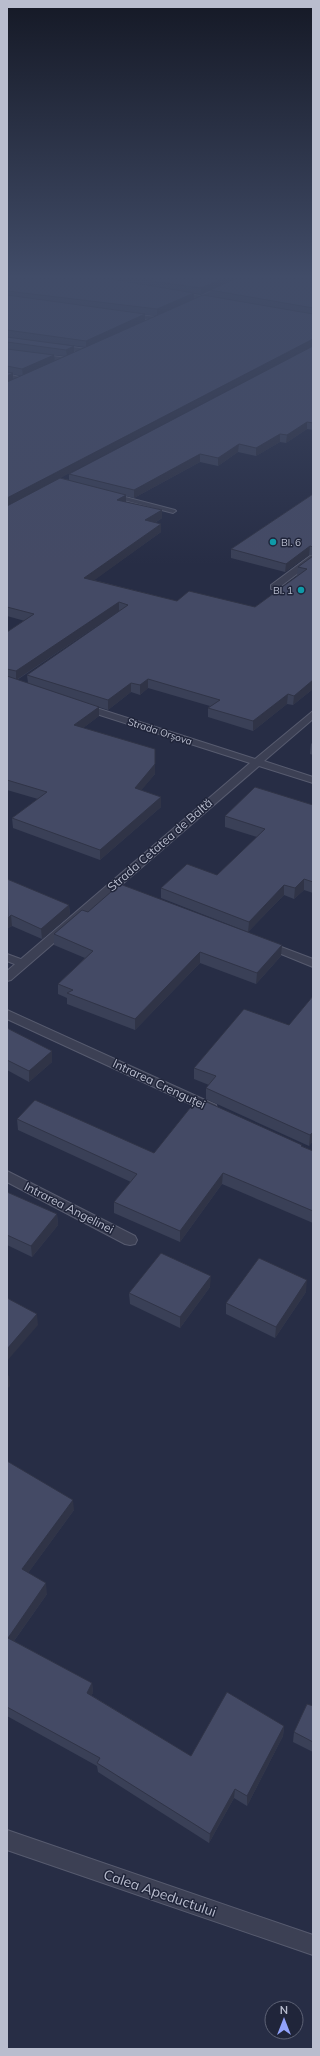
<svg xmlns="http://www.w3.org/2000/svg" width="320" height="2056" viewBox="0 0 320 2056" font-family="Mulish,sans-serif">
  <rect width="100%" height="100%" fill="#272d45"/>
  <g fill="none" stroke-linecap="round" stroke-linejoin="round">
    <defs>
      <g id="lane">
        <path d="M129,314L157,317L160,319L157,321L131,317Z"/>
        <path d="M7,350L67,358L70,360L67,362L7,354Z"/>
        <path d="M110,493L175,510L176,511L173,513L108,496V494Z"/>
        <path d="M310,556H313V562L277,589H271V585Z"/>
        <path d="M268,942L313,959V967L264,947L262,945L264,943Z"/>
        <path d="M7,954L26,961L28,963L22,967L7,961Z"/>
        <path d="M7,1010L216,1105L217,1108L216,1111H206L7,1019Z"/>
        <path d="M7,1171L135,1236L137,1240L135,1244L130,1245L125,1244L7,1182Z"/>
        <path d="M7,1830L313,1935V1955L7,1850Z"/>
      </g>
      <g id="street">
        <path d="M240,278H245L202,299L176,294L178,293L201,296Z"/>
        <path d="M58,345L86,349L89,351L86,353L56,348Z"/>
        <path d="M7,374L27,379L24,381L7,378Z"/>
        <path d="M84,704L255,759L313,711V719L264,761L313,777V783L259,766L11,980L7,981V971L250,763L81,709V705Z"/>
      </g>
    </defs>
    <!-- lane casing -->
    <use href="#lane" stroke="#575b6f" stroke-width="2"/>
    <!-- street casing -->
    <use href="#street" stroke="#575b6f" stroke-width="2"/>
    <!-- lane -->
    <use href="#lane" fill="#3c4054" fill-rule="evenodd"/>
    <!-- street -->
    <use href="#street" fill="#3c4054" fill-rule="evenodd"/>
  </g>
  <!-- wall -->
  <g fill="#3a4057" fill-rule="evenodd">
    <path d="M7,278L48,279L52,278H313V430L307,429L286,443L280,442L256,456L238,452L218,466L200,462L134,498L126,496V502L162,518L155,523L161,532L94,580L177,601L255,607L298,576H297L298,567L313,556V689L293,705L287,704L253,731L208,717V708L210,706L148,688L140,695L131,692L108,710L99,707V716L83,728L155,774L141,790L161,807L100,860L13,828L12,818L38,799L7,790V632L25,621L7,616ZM224,284L210,290V296L157,316L194,299V293L201,294ZM129,312L157,316L145,321V314ZM54,343L85,347L74,352ZM312,346H313L69,474V480L60,478ZM53,355L65,356L55,361L54,355ZM13,374L21,376L13,379ZM119,611H120L27,675L28,683L17,680Z"/>
    <path d="M313,494V556L309,555L285,572L231,558V549Z"/>
    <path d="M313,742V755L310,754L311,744Z"/>
    <path d="M313,805V893L304,890L294,899L284,895L248,932L161,898V888L217,875L257,837L225,827V816Z"/>
    <path d="M7,879L69,905L70,915L42,939L12,926L8,928H7Z"/>
    <path d="M88,912L281,956L256,984L200,963L135,1030L67,1004V998L58,994V984L85,958L54,945V934Z"/>
    <path d="M289,1025L313,1141L309,1146L206,1099V1088L209,1085L194,1079V1068Z"/>
    <path d="M7,1028L52,1062L29,1082L7,1070Z"/>
    <path d="M17,1119L154,1153L302,1145V1146L313,1151V1223L222,1184L180,1242L114,1213V1202L131,1182L18,1130Z"/>
    <path d="M7,1192L57,1214L58,1225L32,1257L7,1245Z"/>
    <path d="M210,1287L180,1328L130,1304L129,1293Z"/>
    <path d="M306,1292L275,1338L226,1314V1303Z"/>
    <path d="M7,1461L74,1510L28,1573L47,1594L14,1641L92,1683L93,1693L91,1695L191,1756L284,1726L283,1736L247,1806L234,1798L209,1843L98,1772L97,1766L7,1716Z"/>
    <path d="M313,1706V1752L293,1742L294,1732Z"/>
  </g>
  <!-- shaded-wall -->
  <g fill="#303447">
    <path d="M224,278H237L201,294V288Z"/>
    <path d="M194,293V299L157,316V309Z"/>
    <path d="M145,314V321L86,348V341Z"/>
    <path d="M313,339L312,346L7,506V498Z"/>
    <path d="M74,346V353L67,356L66,350Z"/>
    <path d="M54,355L55,362L23,376L22,369Z"/>
    <path d="M13,373V381L7,383V376Z"/>
    <path d="M307,422V429L286,443L287,435Z"/>
    <path d="M280,434V442L256,456V448Z"/>
    <path d="M239,444L238,452L218,466V458Z"/>
    <path d="M200,454V462L134,498V490Z"/>
    <path d="M126,495V503L117,500Z"/>
    <path d="M162,510V518L145,529V520Z"/>
    <path d="M161,524V532L85,587L84,578Z"/>
    <path d="M310,546L309,555L285,572L286,564Z"/>
    <path d="M119,602V611L16,680V671Z"/>
    <path d="M148,679V688L140,695V685Z"/>
    <path d="M313,680V689L293,705L294,696Z"/>
    <path d="M131,683V692L108,710V700Z"/>
    <path d="M288,694L287,704L253,731V721Z"/>
    <path d="M99,707V716L74,735V725Z"/>
    <path d="M155,749V774L135,798V788Z"/>
    <path d="M161,797V807L100,860V850Z"/>
    <path d="M304,879V890L294,899L295,888Z"/>
    <path d="M284,885V895L248,932L249,922Z"/>
    <path d="M69,905L70,915L42,939L41,929Z"/>
    <path d="M11,915L12,926L8,928V918Z"/>
    <path d="M282,945L281,956L256,984L257,973Z"/>
    <path d="M200,952V963L135,1030V1019Z"/>
    <path d="M52,1051V1062L29,1082V1071Z"/>
    <path d="M313,1132V1141L309,1146L310,1135Z"/>
    <path d="M223,1173L222,1184L180,1242V1231Z"/>
    <path d="M57,1214L58,1225L32,1257L31,1246Z"/>
    <path d="M211,1276L210,1287L180,1328V1317Z"/>
    <path d="M307,1280L306,1292L275,1338L276,1327Z"/>
    <path d="M37,1314L38,1325L7,1361V1349Z"/>
    <path d="M9,1375L10,1386L7,1389V1377Z"/>
    <path d="M73,1500L74,1510L23,1580L22,1569Z"/>
    <path d="M46,1583L47,1594L9,1648L8,1638Z"/>
    <path d="M92,1683L93,1693L87,1702V1693Z"/>
    <path d="M284,1726L283,1736L247,1806V1796Z"/>
    <path d="M235,1789L234,1798L209,1843L210,1834Z"/>
  </g>
  <!-- building -->
  <g fill="#444a65" stroke="#303447">
    <path d="M7,278H40L48,279L52,278H105L194,293L157,309L7,291Z"/>
    <path d="M129,278H224L201,288Z"/>
    <path d="M237,278H313V308L210,290Z"/>
    <path d="M7,295L145,314L86,341L7,330Z"/>
    <path d="M203,295L313,314V339L7,498V382Z"/>
    <path d="M7,337L74,346L66,350L7,342Z"/>
    <path d="M313,346V423L307,422L287,435L280,434L256,448L239,444L218,458L200,454L134,490L69,474Z"/>
    <path d="M7,349L54,355L22,369L7,366Z"/>
    <path d="M7,372L13,373L7,376Z"/>
    <path d="M60,478L126,495L117,500L162,510L145,520L161,524L84,578L177,601L189,591L255,607L307,569L298,567L313,556V680L294,696L288,694L253,721L208,708L220,700L148,679L140,685L131,683L108,700L27,675L128,605L119,602L16,671L7,669V632L34,614L7,607V506Z"/>
    <path d="M313,494V547L310,546L286,564L231,549Z"/>
    <path d="M7,676L99,707L74,725L155,749V764L135,788L161,797L100,850L12,818L47,792L7,780Z"/>
    <path d="M255,787L313,805V882L304,879L295,888L284,885L249,922L161,888L187,864L217,875L265,829L225,816Z"/>
    <path d="M7,879L69,905L41,929L11,915L8,918Z"/>
    <path d="M120,884L282,945L257,973L200,952L135,1019L67,993L73,990L58,984L93,951L54,934L82,910L88,912Z"/>
    <path d="M313,996V1132L310,1135L206,1088L216,1076L194,1068L244,1009L289,1025Z"/>
    <path d="M7,1028L52,1051L29,1071L7,1060Z"/>
    <path d="M198,1098L302,1145L301,1146L313,1151V1211L223,1173L180,1231L114,1202L137,1174L17,1119L35,1100L154,1153Z"/>
    <path d="M7,1192L57,1214L31,1246L7,1235Z"/>
    <path d="M161,1253L211,1276L180,1317L129,1293Z"/>
    <path d="M259,1258L307,1280L276,1327L226,1303Z"/>
    <path d="M7,1298L37,1314L7,1349Z"/>
    <path d="M7,1461L73,1500L22,1569L46,1583L8,1638L92,1683L87,1693L191,1756L227,1692L284,1726L247,1796L235,1789L210,1834L97,1763L100,1758L7,1707Z"/>
    <path d="M307,1704L313,1706V1742L294,1732Z"/>
  </g>
  <!-- sky -->
  <linearGradient id="sky" x2="0" y2="1"><stop stop-color="#151926"/><stop offset="0.49" stop-color="#414c68"/><stop offset="1" stop-color="#414c68" stop-opacity="0"/></linearGradient>
  <rect width="320" height="565" fill="url(#sky)"/>
  <!-- markers -->
  <g fill="#0f9aa8" stroke="#20253a" stroke-width="1.5">
    <circle cx="273" cy="542" r="4"/>
    <circle cx="301" cy="590" r="4"/>
  </g>
  <g text-anchor="middle" stroke-width="3" stroke-linejoin="round" paint-order="stroke">
    <!-- far-poi labels -->
    <g font-size="10" fill="#b9bdce" stroke="#20253a" text-anchor="start">
      <text x="281" y="546">Bl. 6</text>
      <text x="293" y="594" text-anchor="end">Bl. 1</text>
    </g>
    <!-- far-street labels -->
    <g font-size="10" fill="#b9bdce" stroke="#20253a">
      <text transform="translate(160 731) rotate(18)" y="4">Strada Orșova</text>
    </g>
    <!-- street labels -->
    <g font-size="12" fill="#b9bdce" stroke="#20253a">
      <text transform="translate(160 845) rotate(-41)" y="4">Strada Cetatea de Baltă</text>
      <text transform="translate(159 1084) rotate(25)" y="4">Intrarea Crenguței</text>
      <text transform="translate(69 1208) rotate(27)" y="4">Intrarea Angelinei</text>
    </g>
    <!-- near-street labels -->
    <g font-size="14" fill="#b9bdce" stroke="#20253a">
      <text transform="translate(160 1893) rotate(19)" y="5">Calea Apeductului</text>
    </g>
  </g>
  <!-- border -->
  <rect width="320" height="2056" fill="none" stroke="#b9bdce" stroke-width="16"/>
  <!-- north arrow -->
  <g transform="translate(284 2020)"><circle r="19" fill="#20253a" stroke="#5d6275"/>
  <path d="M0-3L7 15L0 10L-7 15Z" fill="#91a2fb"/>
  <text y="-6" font-size="11" font-weight="bold" text-anchor="middle" fill="#b9bdce">N</text>
  </g>
</svg>
